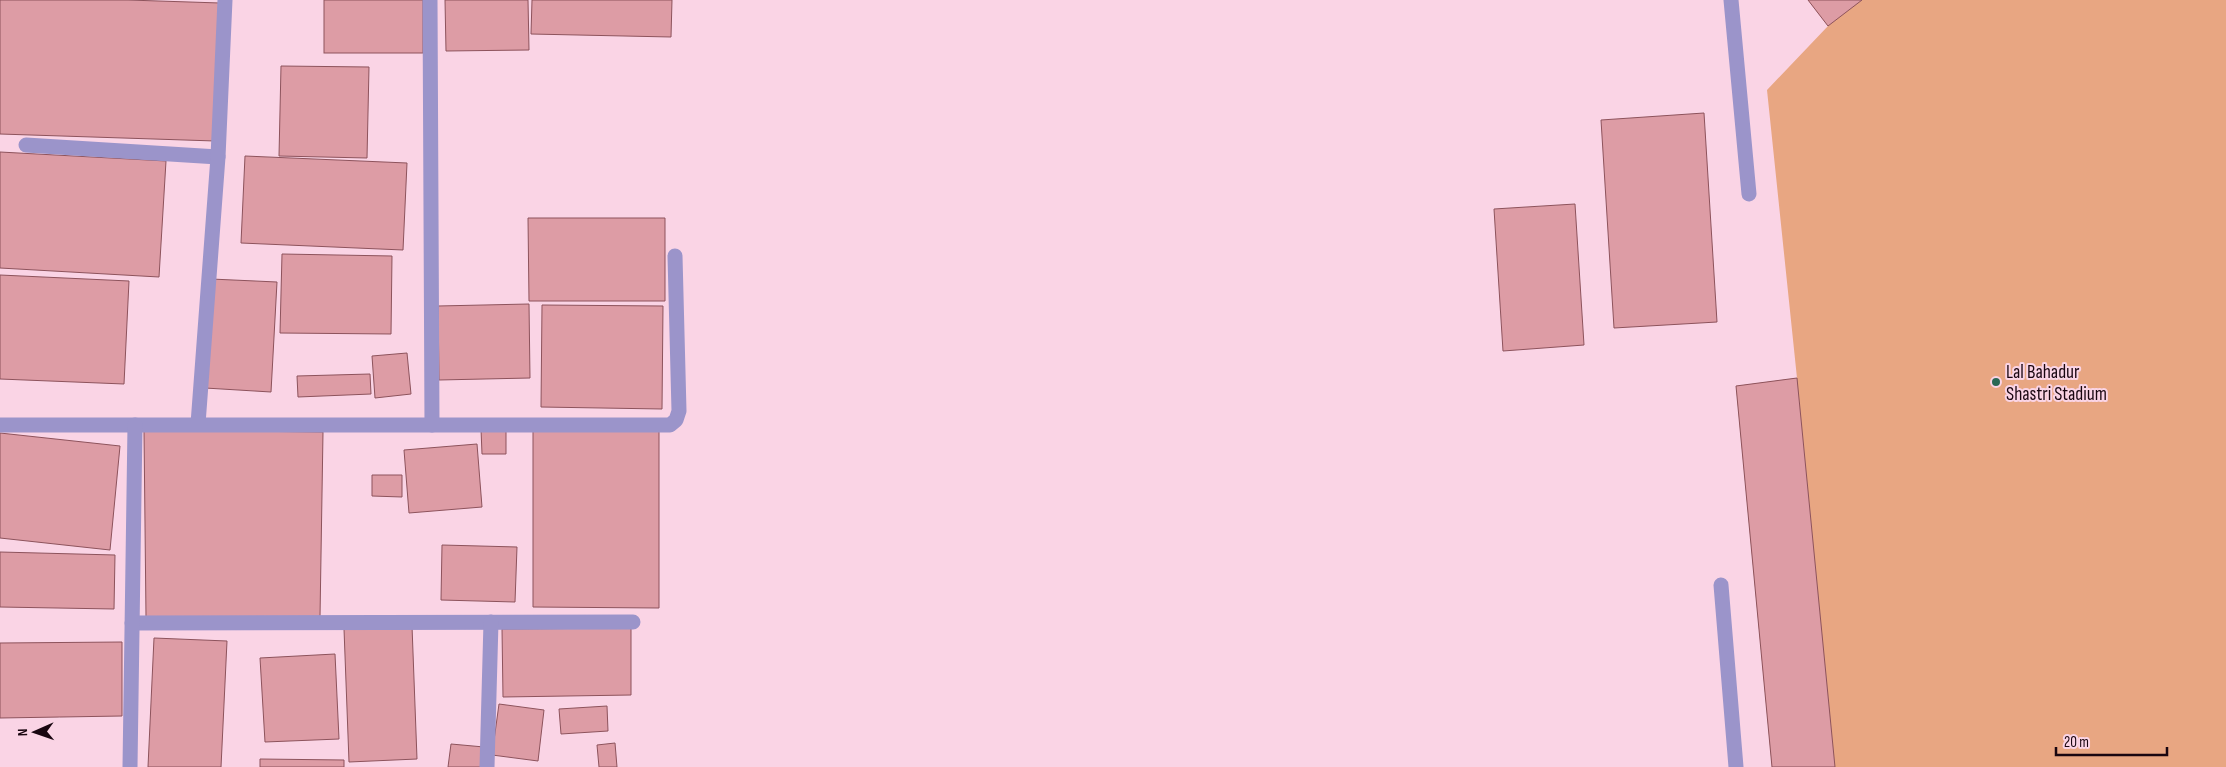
<svg xmlns="http://www.w3.org/2000/svg" width="2226" height="767" viewBox="0 0 2226 767" font-family="'Sofia Sans Condensed',sans-serif">
  <rect width="100%" height="100%" fill="#fad4e5"/>
  <!-- green -->
  <path fill="#e8a682" d="M1808,0H2226V767H1772L1736,386L1797,378L1767,90L1828,26Z"/>
  <!-- building -->
  <g fill="#dd9ca5" stroke="#8d535c">
    <path d="M0,0H128L220,3L215,141L0,134Z"/>
    <rect x="324" y="0" width="99" height="53"/>
    <path d="M445,0H528L529,50L446,51Z"/>
    <path d="M532,0H672L671,37L531,34Z"/>
    <path d="M1808,0H1862L1828,26Z"/>
    <path d="M281,66L369,67L367,158L279,156Z"/>
    <path d="M1704,113L1717,322L1614,328L1601,120Z"/>
    <path d="M0,152L166,161L159,277L0,268Z"/>
    <path d="M245,156L407,163L403,250L241,243Z"/>
    <path d="M1575,204L1584,345L1503,351L1494,209Z"/>
    <path d="M528,218H665V301H529Z"/>
    <path d="M282,254L392,256L391,334L280,333Z"/>
    <path d="M0,275L129,281L124,384L0,379Z"/>
    <path d="M211,279L277,282L271,392L205,388Z"/>
    <path d="M529,304L530,378L439,380L438,306Z"/>
    <path d="M542,305L663,306L662,409L541,407Z"/>
    <path d="M407,353L411,394L375,398L372,356Z"/>
    <path d="M370,374L371,394L298,397L297,376Z"/>
    <path d="M1797,378L1835,767H1772L1736,386Z"/>
    <path d="M506,428V454H482L481,429Z"/>
    <path d="M144,430L323,432L320,617H146Z"/>
    <path d="M533,430L659,431V608L533,607Z"/>
    <path d="M0,433L120,446L110,550L0,538Z"/>
    <path d="M477,444L482,507L409,513L404,450Z"/>
    <path d="M372,475H402V497L372,496Z"/>
    <path d="M442,545L517,547L515,602L441,600Z"/>
    <path d="M0,552L115,555L114,609L0,607Z"/>
    <path d="M412,626L417,759L349,762L344,629Z"/>
    <path d="M631,628V695L503,697L502,629Z"/>
    <path d="M154,638L227,641L221,767H148Z"/>
    <path d="M122,642V716L0,718V643Z"/>
    <path d="M335,654L339,739L265,742L260,658Z"/>
    <path d="M499,704L544,710L538,761L492,755Z"/>
    <path d="M607,706L608,731L561,734L559,709Z"/>
    <path d="M615,743L617,767H599L597,745Z"/>
    <path d="M451,744L484,747L482,767H448Z"/>
    <path d="M260,759L344,760V767H260Z"/>
  </g>
  <g fill="none" stroke-linecap="round" stroke-linejoin="round">
    <!-- lane -->
    <g stroke="#9b94ca" stroke-width="15">
      <path d="M1731,0L1749,194"/>
      <path d="M1721,585L1736,767"/>
    </g>
    <!-- street -->
    <g stroke="#9b94ca" stroke-width="15">
      <path d="M430,0L432,425"/>
      <path d="M26,145L218,157"/>
      <path d="M198,424L218,157L225,0"/>
      <path d="M0,425H670L676,420L679,411L675,256"/>
      <path d="M132,623L633,622"/>
      <path d="M130,767L135,425"/>
      <path d="M487,767L491,622"/>
    </g>
  </g>
  <!-- markers -->
  <circle fill="#2a6855" stroke="#fad4e5" stroke-width="2" cx="1996" cy="382" r="5"/>
  <g text-anchor="middle" stroke-width="4" stroke-linejoin="round" paint-order="stroke">
    <!-- poi labels -->
    <g font-size="19" fill="#190610" stroke="#fad4e5" text-anchor="start">
      <text x="2006" y="378">Lal Bahadur<tspan x="2006" dy="22">Shastri Stadium</tspan></text>
    </g>
  </g>
  <!-- north arrow -->
  <g transform="translate(35 732) rotate(268)" stroke="#fad4e5" stroke-width="4" paint-order="stroke">
  <path d="M0-4L9 19L0 12L-9 19Z" fill="#190610"/>
  <text y="-8" font-size="14" font-weight="bold" text-anchor="middle" fill="#190610">N</text>
  </g>
  <!-- scale -->
  <path d="M2056 747v8h111v-8" fill="none" stroke="#190610" stroke-width="2.5"/>
  <text x="2064" y="747" font-size="15" fill="#190610" stroke="#fad4e5" stroke-width="4" paint-order="stroke">20 m</text>
</svg>
